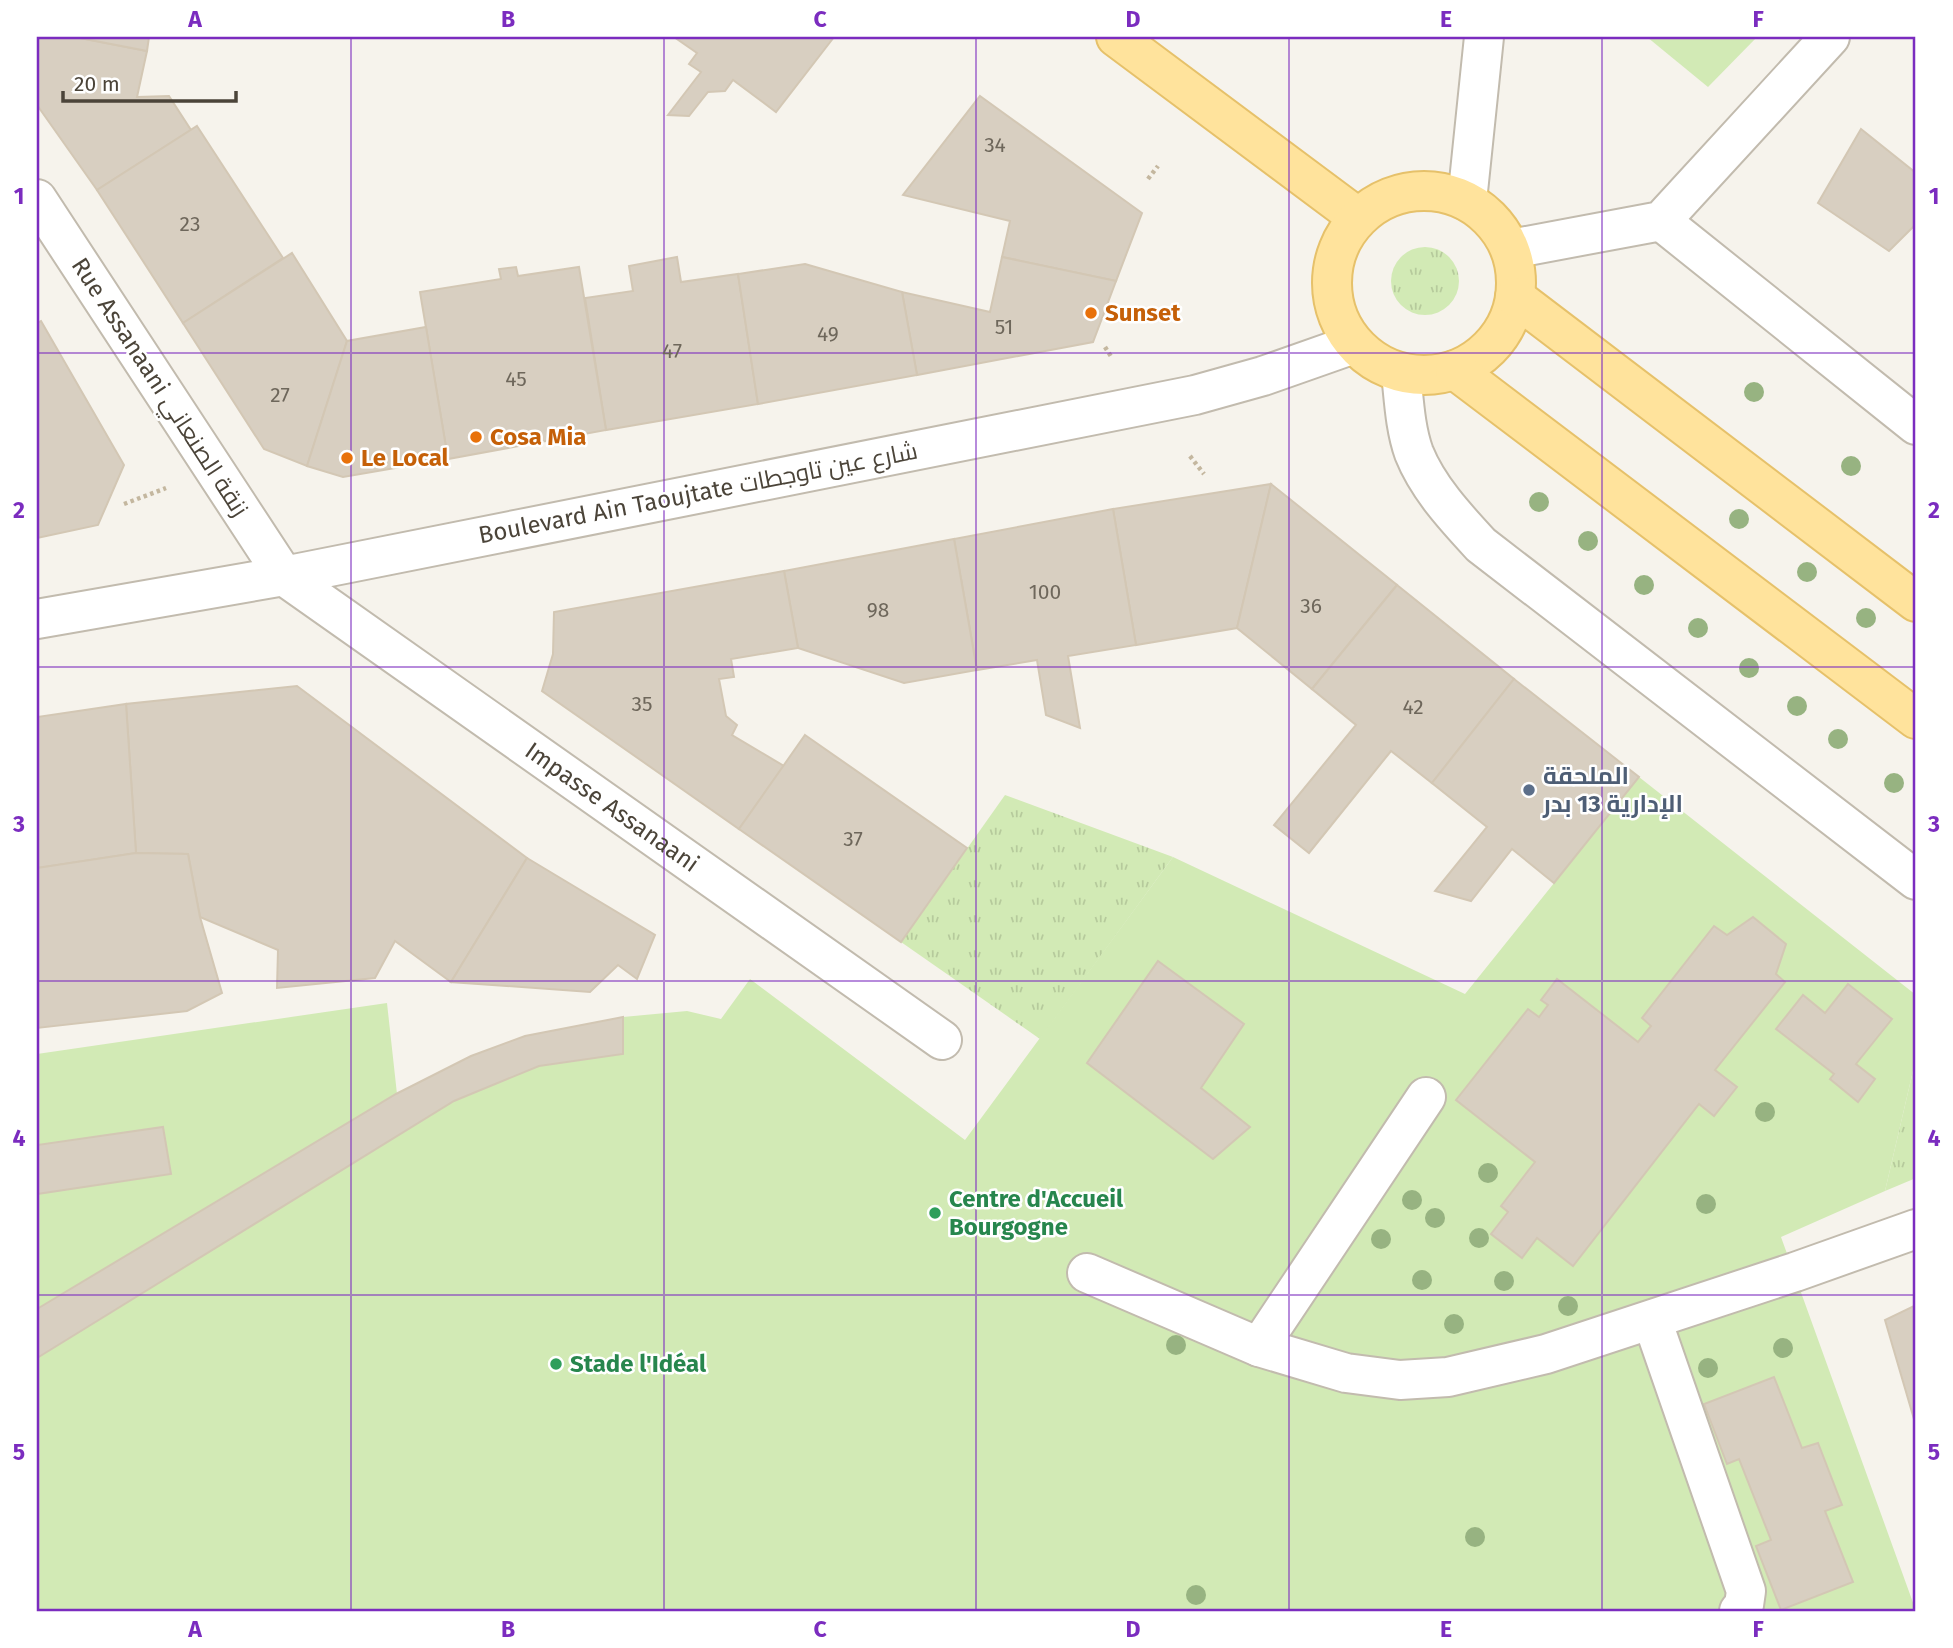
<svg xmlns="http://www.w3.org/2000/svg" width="1953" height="1648" viewBox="0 0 1953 1648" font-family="'Fira Sans',Cairo,sans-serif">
  <defs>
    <pattern id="grass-tufts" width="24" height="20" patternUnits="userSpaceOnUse" patternTransform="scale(1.75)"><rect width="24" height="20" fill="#d2eab5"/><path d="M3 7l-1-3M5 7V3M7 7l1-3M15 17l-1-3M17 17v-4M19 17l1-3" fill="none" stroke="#b6ca9c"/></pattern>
  </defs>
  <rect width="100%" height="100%" fill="#f6f3ec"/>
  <!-- grass -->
  <g fill="url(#grass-tufts)">
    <circle cx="1425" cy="281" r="34"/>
    <path d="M1005,795L1173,857L1040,1039L901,942Z"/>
    <path d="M1916,1058V1178L1885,1191Z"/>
  </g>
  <!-- green -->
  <g fill="#d2eab5">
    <path d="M1647,37H1757L1708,87Z"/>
    <path d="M1639,777L1916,995V1058L1885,1191L1781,1237L1916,1611H37V1054L387,1003L397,1094L471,1056L623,1017L687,1011L721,1019L750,979L965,1140L1173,857L1465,994Z"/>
  </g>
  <!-- building -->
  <g fill="#d8cfc1" stroke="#d3c7b4" stroke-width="2">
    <path d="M37,37H75L147,51L137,97L169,96L191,130L97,190L37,105Z"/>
    <path d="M75,37H149L147,51Z"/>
    <path d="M674,37H834L776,112L733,80L725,91L708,92L689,116L668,115L701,72L689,64L697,53Z"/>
    <path d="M980,96L1142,213L1116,281L1002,257L1010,221L903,195Z"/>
    <path d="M197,126L283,258L183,323L97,190Z"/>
    <path d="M1861,129L1916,173V224L1889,251L1818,203Z"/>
    <path d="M292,253L347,341L307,466L264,449L183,323Z"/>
    <path d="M677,257L681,282L738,274L758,404L606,430L585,298L633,291L629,266Z"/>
    <path d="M1002,257L1116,281L1093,342L917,375L902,292L990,312Z"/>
    <path d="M805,264L902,292L917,375L758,404L738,274Z"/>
    <path d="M516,267L518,276L579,267L606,430L448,459L420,292L501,279L499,269Z"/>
    <path d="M41,321L124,465L98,525L37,538V323Z"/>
    <path d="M426,327L448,459L343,477L307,466L347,341Z"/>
    <path d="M1271,484L1237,628L1136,645L1113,509Z"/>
    <path d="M1271,484L1397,585L1312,689L1237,628Z"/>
    <path d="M1113,509L1136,645L1068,656L1080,728L1046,715L1037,660L977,670L954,539Z"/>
    <path d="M954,539L977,670L904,683L798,648L784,571Z"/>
    <path d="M784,571L798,648L731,659L734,677L719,679L726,716L737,725L732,735L784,766L739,829L542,691L553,654L554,612Z"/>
    <path d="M1397,585L1514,679L1432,783L1391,751L1309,853L1274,825L1356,725L1312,689Z"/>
    <path d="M1514,679L1639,777L1554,883L1512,849L1471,901L1435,891L1487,827L1432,783Z"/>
    <path d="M297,686L527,858L451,982L395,941L375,978L277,988L278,950L200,917L188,854L136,853L126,704Z"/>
    <path d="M126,704L136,853L37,868V717Z"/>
    <path d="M805,735L967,848L901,942L739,829Z"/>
    <path d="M136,853L188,854L200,917L222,993L187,1011L37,1028V868Z"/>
    <path d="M527,858L655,935L637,979L618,965L590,992L451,982Z"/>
    <path d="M1753,917L1786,944L1776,974L1785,982L1715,1070L1737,1087L1714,1116L1699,1104L1573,1266L1537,1238L1522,1258L1491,1234L1508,1212L1501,1206L1535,1162L1456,1100L1528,1009L1539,1017L1548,1005L1541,1000L1557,979L1638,1042L1651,1026L1642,1018L1714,926L1727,935Z"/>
    <path d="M1158,961L1244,1024L1201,1088L1250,1127L1213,1159L1087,1063Z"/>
    <path d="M1848,984L1892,1019L1856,1064L1875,1079L1858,1102L1830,1079L1834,1074L1776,1029L1803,995L1825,1013Z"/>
    <path d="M623,1017V1054L539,1066L454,1101L37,1358V1309L396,1094L471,1056L525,1036Z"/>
    <path d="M163,1127L171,1174L37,1194V1145Z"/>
    <path d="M1916,1305V1426L1885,1320Z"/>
    <path d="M1774,1377L1802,1448L1818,1443L1842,1505L1825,1511L1853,1582L1781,1610L1756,1546L1771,1540L1739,1459L1727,1464L1704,1404Z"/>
  </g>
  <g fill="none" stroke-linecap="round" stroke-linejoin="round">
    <defs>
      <g id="minor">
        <path id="s1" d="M37,199L284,576L942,1040"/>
        <path d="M1467,201L1484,37"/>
        <path d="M1661,221L1916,425"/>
        <path d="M1511,249L1661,221L1830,37"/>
        <path d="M1401,373C1404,400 1405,428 1414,453C1428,488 1456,518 1481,545L1916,880"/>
        <path d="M37,619L284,576L1195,395L1263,376L1354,344"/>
        <path d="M1087,1273L1259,1347L1346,1373L1400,1380L1448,1377L1546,1354L1795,1272L1916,1229"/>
        <path d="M1652,1320L1746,1591L1744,1605L1739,1611"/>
        <path d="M1259,1347L1426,1097"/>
      </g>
      <g id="major">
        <path d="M1116,37L1356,216"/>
        <circle cx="1424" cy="283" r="92"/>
        <path d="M1515,297L1916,602"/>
        <path d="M1455,370L1916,719"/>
      </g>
    </defs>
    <!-- minor casing -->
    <use href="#minor" stroke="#c2bbae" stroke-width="42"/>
    <!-- major casing -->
    <use href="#major" stroke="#e6c16a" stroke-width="42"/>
    <!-- path -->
    <g stroke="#c4b79f" stroke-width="4.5" stroke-dasharray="3.5 3.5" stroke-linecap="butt">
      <path d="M1148,179L1158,166"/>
      <path d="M1105,347L1112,358"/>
      <path d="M1190,456L1204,474"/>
      <path d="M124,504L166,488"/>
    </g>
    <!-- minor -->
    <use href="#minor" stroke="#fff" stroke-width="38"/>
    <!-- major -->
    <use href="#major" stroke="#ffe39c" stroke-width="38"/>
  </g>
  <!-- trees -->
  <g fill="#97b381">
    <circle cx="1754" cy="392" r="10"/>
    <circle cx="1851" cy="466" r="10"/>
    <circle cx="1539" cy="502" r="10"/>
    <circle cx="1739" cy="519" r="10"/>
    <circle cx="1588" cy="541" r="10"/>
    <circle cx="1807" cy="572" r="10"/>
    <circle cx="1644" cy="585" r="10"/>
    <circle cx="1866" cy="618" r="10"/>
    <circle cx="1698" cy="628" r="10"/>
    <circle cx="1749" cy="668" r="10"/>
    <circle cx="1797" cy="706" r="10"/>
    <circle cx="1838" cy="739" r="10"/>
    <circle cx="1894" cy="783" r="10"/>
    <circle cx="1765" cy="1112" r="10"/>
    <circle cx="1488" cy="1173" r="10"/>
    <circle cx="1412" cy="1200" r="10"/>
    <circle cx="1706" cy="1204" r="10"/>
    <circle cx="1435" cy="1218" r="10"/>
    <circle cx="1479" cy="1238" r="10"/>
    <circle cx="1381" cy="1239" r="10"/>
    <circle cx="1422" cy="1280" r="10"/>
    <circle cx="1504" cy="1281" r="10"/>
    <circle cx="1568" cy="1306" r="10"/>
    <circle cx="1454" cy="1324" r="10"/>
    <circle cx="1176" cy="1345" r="10"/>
    <circle cx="1783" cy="1348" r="10"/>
    <circle cx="1708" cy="1368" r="10"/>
    <circle cx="1475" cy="1537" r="10"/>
    <circle cx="1196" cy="1595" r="10"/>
  </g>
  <!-- grid -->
  <path fill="none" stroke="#7b2cbf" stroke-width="2" stroke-opacity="0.55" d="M351,37V1611M664,37V1611M976,37V1611M1289,37V1611M1602,37V1611M37,353H1916M37,667H1916M37,981H1916M37,1295H1916"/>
  <!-- markers -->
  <g fill="#e8710a" stroke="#fff" stroke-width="2.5">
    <circle cx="1091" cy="313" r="7"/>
    <circle cx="476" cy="437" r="7"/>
    <circle cx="347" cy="458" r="7"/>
  </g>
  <circle fill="#5c6f8a" stroke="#fff" stroke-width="2.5" cx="1529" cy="790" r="7"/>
  <g fill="#2e9e5b" stroke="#fff" stroke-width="2.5">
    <circle cx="935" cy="1213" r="7"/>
    <circle cx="556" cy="1364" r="7"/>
  </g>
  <g text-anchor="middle" stroke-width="5" stroke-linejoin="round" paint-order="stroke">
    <!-- number labels -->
    <g font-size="21" fill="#6e675b">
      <text x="995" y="152">34</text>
      <text x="190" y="231">23</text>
      <text x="1004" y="334">51</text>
      <text x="828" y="341">49</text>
      <text x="672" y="358">47</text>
      <text x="516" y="386">45</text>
      <text x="280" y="402">27</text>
      <text x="1045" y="599">100</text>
      <text x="1311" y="613">36</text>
      <text x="878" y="617">98</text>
      <text x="642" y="711">35</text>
      <text x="1413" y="714">42</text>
      <text x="853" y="846">37</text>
    </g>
    <!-- food labels -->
    <g font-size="24" font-weight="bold" fill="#c56008" stroke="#fff" text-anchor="start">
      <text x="1105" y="321">Sunset</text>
      <text x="490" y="445">Cosa Mia</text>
      <text x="361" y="466">Le Local</text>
    </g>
    <!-- street labels -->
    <g font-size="24" fill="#4b4439" stroke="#fff">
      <text transform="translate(160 387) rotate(57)" y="8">Rue Assanaani زنقة الصنعاني</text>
      <text transform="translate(698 493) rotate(-11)" y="8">Boulevard Ain Taoujtate شارع عين تاوجطات</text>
      <text dy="8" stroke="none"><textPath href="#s1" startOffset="852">Impasse Assanaani</textPath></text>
    </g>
    <!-- service labels -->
    <g font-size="24" font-weight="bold" fill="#4e5e75" stroke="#fff" text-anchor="start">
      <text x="1543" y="784">الملحقة<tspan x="1543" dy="28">الإدارية 13 بدر</tspan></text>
    </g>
    <!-- leisure labels -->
    <g font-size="24" font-weight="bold" fill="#27864d" stroke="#fff" text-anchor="start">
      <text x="949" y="1207">Centre d'Accueil<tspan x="949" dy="28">Bourgogne</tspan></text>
      <text x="570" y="1372">Stade l'Idéal</text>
    </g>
  </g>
  <!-- border -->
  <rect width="1953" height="1648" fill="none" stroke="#ffffff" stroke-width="77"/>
  <!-- scale -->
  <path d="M63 91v10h173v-10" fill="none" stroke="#4b4439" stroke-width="3.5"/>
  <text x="74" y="91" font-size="21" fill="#4b4439" stroke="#ffffff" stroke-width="5" paint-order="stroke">20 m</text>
  <rect x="38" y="38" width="1876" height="1572" fill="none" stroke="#7b2cbf" stroke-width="2.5"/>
  <g font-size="23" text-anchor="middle" font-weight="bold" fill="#7b2cbf">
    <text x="195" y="27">A</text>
    <text x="508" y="27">B</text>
    <text x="820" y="27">C</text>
    <text x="1133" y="27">D</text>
    <text x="1446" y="27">E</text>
    <text x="1758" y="27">F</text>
    <text x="19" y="204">1</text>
    <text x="1934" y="204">1</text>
    <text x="19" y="518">2</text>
    <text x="1934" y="518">2</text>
    <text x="19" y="832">3</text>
    <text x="1934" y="832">3</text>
    <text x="19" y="1146">4</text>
    <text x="1934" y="1146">4</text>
    <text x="19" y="1460">5</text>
    <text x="1934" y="1460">5</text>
    <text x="195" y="1637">A</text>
    <text x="508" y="1637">B</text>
    <text x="820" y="1637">C</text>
    <text x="1133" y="1637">D</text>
    <text x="1446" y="1637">E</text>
    <text x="1758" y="1637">F</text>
  </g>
</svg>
